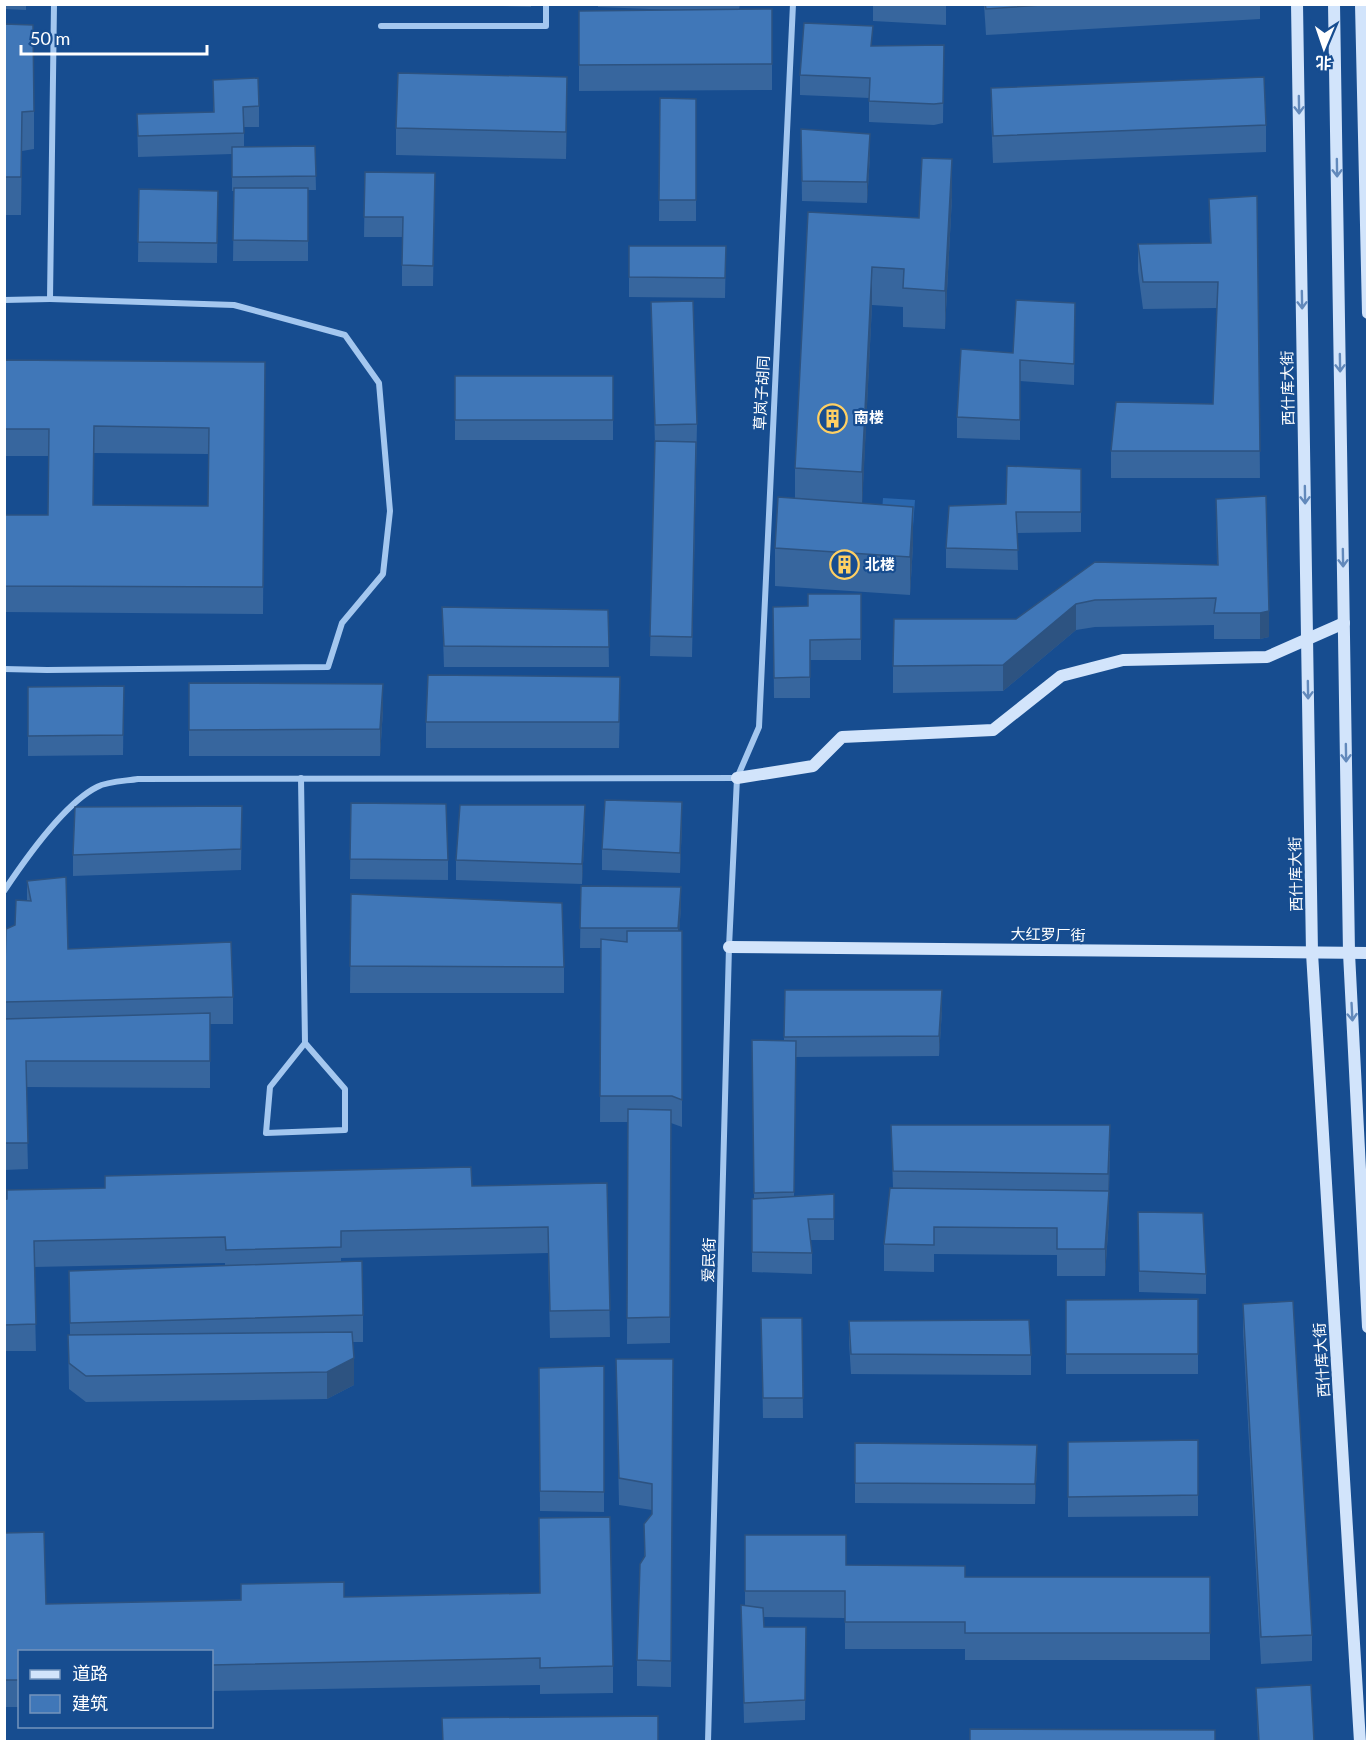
<svg xmlns="http://www.w3.org/2000/svg" width="1372" height="1746" viewBox="0 0 1372 1746" font-family="Lato,'Noto Sans SC',sans-serif">
  <rect width="100%" height="100%" fill="#174d90"/>
  <!-- green -->
  <path fill="#2a67ae" d="M883,498L915,500L912,540L880,538Z"/>
  <g fill="none" stroke-linecap="round" stroke-linejoin="round">
    <!-- street -->
    <g stroke="#a4c7ef" stroke-width="6">
      <path d="M381,26H546V4"/>
      <path d="M4,300L50,299L54,4"/>
      <path d="M4,669L47,670L328,667L342,623L383,574L390,511L379,383L345,335L234,305L50,299"/>
      <path d="M301,778L305,1043L270,1087L266,1133L345,1130V1089L305,1043"/>
      <path d="M4,891C24,861 65,803 97,787C108,781 126,781 138,779L737,778"/>
      <path d="M708,1742L729,947L737,778L759,727L793,4"/>
    </g>
    <!-- secondary -->
    <g stroke="#d2e4fb" stroke-width="12">
      <path d="M1297,4L1312,953L1360,1742"/>
      <path d="M1334,4L1349,953L1368,1327"/>
      <path d="M1361,4L1368,313"/>
      <path d="M737,778L813,766L842,737L993,730L1061,676L1123,660L1267,657L1344,623"/>
      <path d="M729,947L1368,953"/>
    </g>
  </g>
  <!-- wall -->
  <g fill="#37669e" fill-rule="evenodd">
    <path d="M4,4H26V10L4,9Z"/>
    <path d="M436,4H531V7Z"/>
    <path d="M598,4H740L739,10L772,9V90L579,91V11L675,10L598,7Z"/>
    <path d="M873,4H946V25L873,21Z"/>
    <path d="M984,4H1260V19L986,35Z"/>
    <path d="M4,24L34,111V149L22,151L21,215H4Z"/>
    <path d="M944,45L943,123L934,125L869,122V98L800,95V75L873,46Z"/>
    <path d="M213,80L259,106V127H244V147L315,146L316,190H308V261H233L234,191H232V154L138,157L137,114L213,112Z"/>
    <path d="M991,88L1266,125V152L993,163L991,115Z"/>
    <path d="M660,98L696,99V221H659Z"/>
    <path d="M567,104L566,159L396,155V128Z"/>
    <path d="M801,129L870,155L867,203L802,201Z"/>
    <path d="M365,172L435,173L433,286H402V237H364Z"/>
    <path d="M139,189L218,191L217,263L138,262Z"/>
    <path d="M1257,196L1260,478H1111V451L1213,404L1217,308L1143,309L1138,271V244L1210,243L1209,199Z"/>
    <path d="M952,197L945,329L903,327V307L872,305L862,503L913,545L910,595L775,586V548L795,499V468L808,212L919,218Z"/>
    <path d="M629,246H726L725,298L629,297Z"/>
    <path d="M651,302L697,424L692,657L650,656L655,445Z"/>
    <path d="M1075,303L1074,385L1020,381V440L957,438V417L1013,353Z"/>
    <path d="M4,360L265,362L263,614L4,612V515H48L49,456H4ZM94,453L208,454V506L93,505Z"/>
    <rect x="455" y="376" width="158" height="64"/>
    <path d="M1081,469V532L1017,533L1018,570L946,568V548L1006,504Z"/>
    <path d="M1266,496L1269,637L1260,639H1214V625L1095,627L1076,630L1003,691L893,693V666L1016,619L1217,565L1216,499Z"/>
    <path d="M861,594V660H810V698H774L773,607L808,606Z"/>
    <path d="M442,607L608,610L609,667H444Z"/>
    <path d="M189,683L383,710L380,756H189Z"/>
    <path d="M124,686L123,755L28,756V687Z"/>
    <path d="M620,703L619,748H426V722Z"/>
    <path d="M351,803L448,860V880L350,879Z"/>
    <path d="M242,806L241,870L73,876V855Z"/>
    <path d="M682,823L680,873L602,870V849Z"/>
    <path d="M585,825L582,884L456,880V860Z"/>
    <path d="M27,881L68,949L233,997V1024H210V1088L26,1087L28,1169L4,1170V948L5,949L15,925L27,901Z"/>
    <path d="M581,886L681,907L679,931H682V1127L671,1123L670,1343L627,1344L628,1122H600L601,948H580Z"/>
    <path d="M351,894L564,967V993H350Z"/>
    <path d="M942,1010L939,1056L796,1057L794,1196L834,1194V1240H810L812,1253V1274L752,1272V1199H754L752,1040L784,1041V1037Z"/>
    <path d="M891,1125L1110,1151L1109,1191V1218L1105,1276H1057V1255L934,1254V1272L884,1271V1244L893,1188Z"/>
    <path d="M607,1183L610,1337L550,1338L548,1253L341,1258V1262L363,1315V1342H353L354,1385L327,1399L86,1402L69,1389L68,1335H70L69,1271L225,1266V1263L34,1267L36,1351H4V1200Z"/>
    <path d="M1138,1212L1206,1274V1294L1139,1292Z"/>
    <path d="M1198,1299V1374H1066V1300Z"/>
    <path d="M1243,1304L1312,1635V1661L1261,1664L1243,1331Z"/>
    <path d="M761,1318H802L803,1418H763Z"/>
    <path d="M849,1321L1031,1355V1375L851,1374L849,1342Z"/>
    <path d="M616,1359H673L671,1687L637,1686V1660L644,1557V1524L652,1515V1510L619,1505Z"/>
    <path d="M604,1366V1512L540,1511L539,1368Z"/>
    <path d="M1198,1440V1516L1068,1517V1442Z"/>
    <path d="M855,1443L1037,1465L1035,1504L855,1503Z"/>
    <path d="M539,1518L613,1666V1693L540,1694V1685L212,1691V1652H20V1707H4V1533L46,1604L540,1593Z"/>
    <path d="M745,1535L846,1565L965,1577H1210V1660H965V1649H845V1618L763,1617L764,1627H806L805,1720L744,1723L741,1605L745,1606Z"/>
    <path d="M1256,1688L1314,1742H1258Z"/>
  </g>
  <!-- shaded-wall -->
  <g fill="#2d5381">
    <path d="M567,77V104L566,159V132Z"/>
    <path d="M22,112V151L21,215V177Z"/>
    <path d="M870,134V155L867,203V182Z"/>
    <path d="M952,159V197L945,329V291Z"/>
    <path d="M872,267V305L862,510V472Z"/>
    <path d="M913,507V545L910,595V557Z"/>
    <path d="M1076,604V630L1003,691V665Z"/>
    <path d="M1269,611V637L1260,639V613Z"/>
    <path d="M383,684V710L380,756V729Z"/>
    <path d="M682,802V823L680,873V853Z"/>
    <path d="M585,805V825L582,884V864Z"/>
    <path d="M681,887V907L678,949V928Z"/>
    <path d="M942,990V1010L939,1056V1036Z"/>
    <path d="M1110,1125L1109,1199V1191V1218L1105,1276V1249L1108,1200Z"/>
    <path d="M354,1358V1385L327,1399V1372Z"/>
    <path d="M1037,1445V1465L1035,1504V1484Z"/>
  </g>
  <!-- building -->
  <g fill="#4077b8" stroke="#2d5381" stroke-width="1.5" fill-rule="evenodd">
    <path d="M985,4H1055L986,9Z"/>
    <path d="M772,9V64L579,65V11Z"/>
    <path d="M804,23L873,26L871,46L944,45L943,103L934,104L869,101L870,78L800,75Z"/>
    <path d="M4,24L33,25L34,111L22,112L21,177H4Z"/>
    <path d="M398,73L567,77L566,132L396,128Z"/>
    <path d="M1264,77L1266,125L993,136L991,88Z"/>
    <path d="M258,78L259,106L243,107L244,133L138,136L137,114L214,112L213,80Z"/>
    <path d="M660,98L696,99V200H659Z"/>
    <path d="M801,129L870,134L867,182L802,181Z"/>
    <path d="M315,146L316,176L232,177V147Z"/>
    <path d="M922,158L952,159L945,291L903,288L904,269L872,267L862,472L795,468L808,212L919,218Z"/>
    <path d="M365,172L435,173L433,266L402,265L403,217H364Z"/>
    <path d="M234,188H308V241L233,240Z"/>
    <path d="M139,189L218,191L217,243L138,242Z"/>
    <path d="M1257,196L1260,451H1111L1116,402L1213,404L1218,282H1143L1138,244L1211,243L1209,199Z"/>
    <path d="M629,246H726L725,278L629,277Z"/>
    <path d="M1016,300L1075,303L1074,364L1020,360V420L957,417L961,349L1013,353Z"/>
    <path d="M693,301L697,424L655,425L651,302Z"/>
    <path d="M4,360L265,362L263,587L4,586V515H48L49,429H4ZM94,426L209,428L208,506L93,505Z"/>
    <rect x="455" y="376" width="158" height="44"/>
    <path d="M655,441L696,442L692,637L650,636Z"/>
    <path d="M1007,466L1081,469V512H1016L1018,550L946,548L949,506L1006,504Z"/>
    <path d="M1266,496L1269,611L1260,613H1214L1216,598L1095,600L1076,604L1003,665L893,666L894,619H1016L1095,562L1218,565L1216,499Z"/>
    <path d="M778,497L913,507L910,557L775,548Z"/>
    <path d="M808,594H861V639L810,640V677L774,678L773,607L808,606Z"/>
    <path d="M442,607L608,610L609,647L444,646Z"/>
    <path d="M428,675L620,677L619,722H426Z"/>
    <path d="M189,683L383,684L380,729L189,730Z"/>
    <path d="M124,686L123,735L28,736V687Z"/>
    <path d="M605,800L682,802L680,853L602,849Z"/>
    <path d="M351,803L446,804L448,860L350,859Z"/>
    <path d="M460,805H585L582,864L456,860Z"/>
    <path d="M242,806L241,849L73,855L75,807Z"/>
    <path d="M66,877L68,949L231,942L233,997L4,1002L6,929L15,925L16,900L31,901L27,881Z"/>
    <path d="M581,886L681,887L678,928H580Z"/>
    <path d="M351,894L562,903L564,967L350,966Z"/>
    <path d="M627,931H682V1100L672,1096H600L601,939L627,942Z"/>
    <path d="M785,990H942L939,1036L784,1037Z"/>
    <path d="M210,1013V1061H26L28,1143H4V1019Z"/>
    <path d="M752,1040L796,1041L794,1192L754,1193Z"/>
    <path d="M628,1109L671,1110L670,1317L627,1318Z"/>
    <path d="M891,1125H1110L1108,1174L893,1171Z"/>
    <path d="M471,1167L472,1186L607,1183L610,1310L550,1311L548,1227L341,1231V1247L226,1250L225,1237L34,1241L36,1324L4,1325V1200L7,1199V1190L105,1188V1176Z"/>
    <path d="M890,1188L1109,1191L1105,1249H1057V1228L934,1227V1245L884,1244Z"/>
    <path d="M834,1194V1219H808L812,1253L752,1252V1199Z"/>
    <path d="M1138,1212L1203,1213L1206,1274L1139,1271Z"/>
    <path d="M362,1261L363,1315L70,1323L69,1271Z"/>
    <path d="M1198,1299V1354H1066V1300Z"/>
    <path d="M1293,1301L1312,1635L1261,1637L1243,1304Z"/>
    <path d="M761,1318H802L803,1398H763Z"/>
    <path d="M1029,1320L1031,1355L851,1354L849,1321Z"/>
    <path d="M352,1332L354,1358L327,1372L86,1376L69,1363L68,1335Z"/>
    <path d="M616,1359H673L671,1661L637,1660L640,1564L645,1556L644,1524L652,1514V1484L619,1478Z"/>
    <path d="M604,1366V1492L540,1491L539,1368Z"/>
    <path d="M1198,1440V1495L1068,1497V1442Z"/>
    <path d="M855,1443L1037,1445L1035,1484L855,1483Z"/>
    <path d="M610,1517L613,1666L540,1668V1658L212,1665V1652H20V1680H4V1533L44,1532L46,1604L241,1600V1584L344,1582V1597L540,1593L539,1518Z"/>
    <path d="M745,1535H846V1565L965,1566V1577H1210V1633H965V1622H845V1591H745Z"/>
    <path d="M741,1605L763,1608L764,1627H806L805,1700L744,1703Z"/>
    <path d="M1311,1685L1314,1742H1259L1256,1688Z"/>
    <path d="M658,1716V1742H443L442,1718Z"/>
    <path d="M970,1729L1215,1730V1742H747L970,1741Z"/>
  </g>
  <!-- one-way arrows -->
  <defs><path id="oneway-shaft" d="M-6 0H5M1.5-3L5.5 0L1.5 3" fill="none" stroke-width="1.6" stroke-linecap="round" stroke-linejoin="round" transform="scale(1.5)"/></defs>
  <g stroke="#6289bb">
    <use href="#oneway-shaft" transform="translate(1299 105) rotate(89)"/>
    <use href="#oneway-shaft" transform="translate(1337 168) rotate(89)"/>
    <use href="#oneway-shaft" transform="translate(1302 300) rotate(89)"/>
    <use href="#oneway-shaft" transform="translate(1340 363) rotate(89)"/>
    <use href="#oneway-shaft" transform="translate(1305 495) rotate(89)"/>
    <use href="#oneway-shaft" transform="translate(1343 558) rotate(89)"/>
    <use href="#oneway-shaft" transform="translate(1308 690) rotate(89)"/>
    <use href="#oneway-shaft" transform="translate(1346 753) rotate(89)"/>
    <use href="#oneway-shaft" transform="translate(1352 1012) rotate(87)"/>
  </g>
  <!-- icons -->
  <defs>
    <symbol id="building-ring" viewBox="-11 -11 22 22"><circle r="9.5" fill="#174d90" stroke="#ffd063" stroke-width="1.5"/><path d="M-4-6H4V6H1V3H-1V6H-4ZM-2.5-4.3h1.7v1.8h-1.7ZM.8-4.3h1.7v1.8H.8ZM-2.5-1h1.7V.8h-1.7ZM.8-1h1.7V.8H.8Z" fill="#ffd063"/></symbol>
  </defs>
  <g fill-rule="evenodd">
    <use href="#building-ring" x="816" y="402" width="33" height="33"/>
    <use href="#building-ring" x="828" y="548" width="33" height="33"/>
  </g>
  <g text-anchor="middle" stroke-width="4.5" stroke-linejoin="round" paint-order="stroke">
    <!-- street labels -->
    <g font-size="15" fill="#fff" stroke="#174d90">
      <text transform="translate(1288 388) rotate(-91)" y="5">西什库大街</text>
      <text transform="translate(762 393) rotate(-87)" y="5">草岚子胡同</text>
      <text transform="translate(1296 874) rotate(-91)" y="5">西什库大街</text>
      <text transform="translate(1048 935) rotate(1)" y="5">大红罗厂街</text>
      <text transform="translate(709 1260) rotate(-88)" y="5">爱民街</text>
      <text transform="translate(1322 1360) rotate(-94)" y="5">西什库大街</text>
    </g>
    <!-- poi labels -->
    <g font-size="15" font-weight="bold" fill="#fff" stroke="#174d90" text-anchor="start">
      <text x="854" y="423">南楼</text>
      <text x="865" y="570">北楼</text>
    </g>
  </g>
  <!-- border -->
  <rect width="1372" height="1746" fill="none" stroke="#ffffff" stroke-width="12"/>
  <!-- legend -->
  <rect x="18" y="1650" width="195" height="78" fill="#174d90" stroke="#7494bc" stroke-width="1.5"/>
  <rect x="30" y="1670" width="30" height="9" fill="#d2e4fb" stroke="#7494bc" stroke-width="1.5"/>
  <text x="72" y="1680" font-size="18" fill="#ffffff">道路</text>
  <rect x="30" y="1695" width="30" height="18" fill="#4077b8" stroke="#7494bc" stroke-width="1.5"/>
  <text x="72" y="1710" font-size="18" fill="#ffffff">建筑</text>
  <!-- north arrow -->
  <g transform="translate(1324 48) rotate(182)" stroke="#174d90" stroke-width="4.5" paint-order="stroke">
  <path d="M0-4.5L10 22L0 15L-10 22Z" fill="#ffffff"/>
  <text y="-9" font-size="16" font-weight="bold" text-anchor="middle" fill="#ffffff">北</text>
  </g>
  <!-- scale -->
  <path d="M21 45v9h186v-9" fill="none" stroke="#ffffff" stroke-width="3"/>
  <text x="30" y="45" font-size="18" fill="#ffffff" stroke="#174d90" stroke-width="4.5" paint-order="stroke">50 m</text>
</svg>
